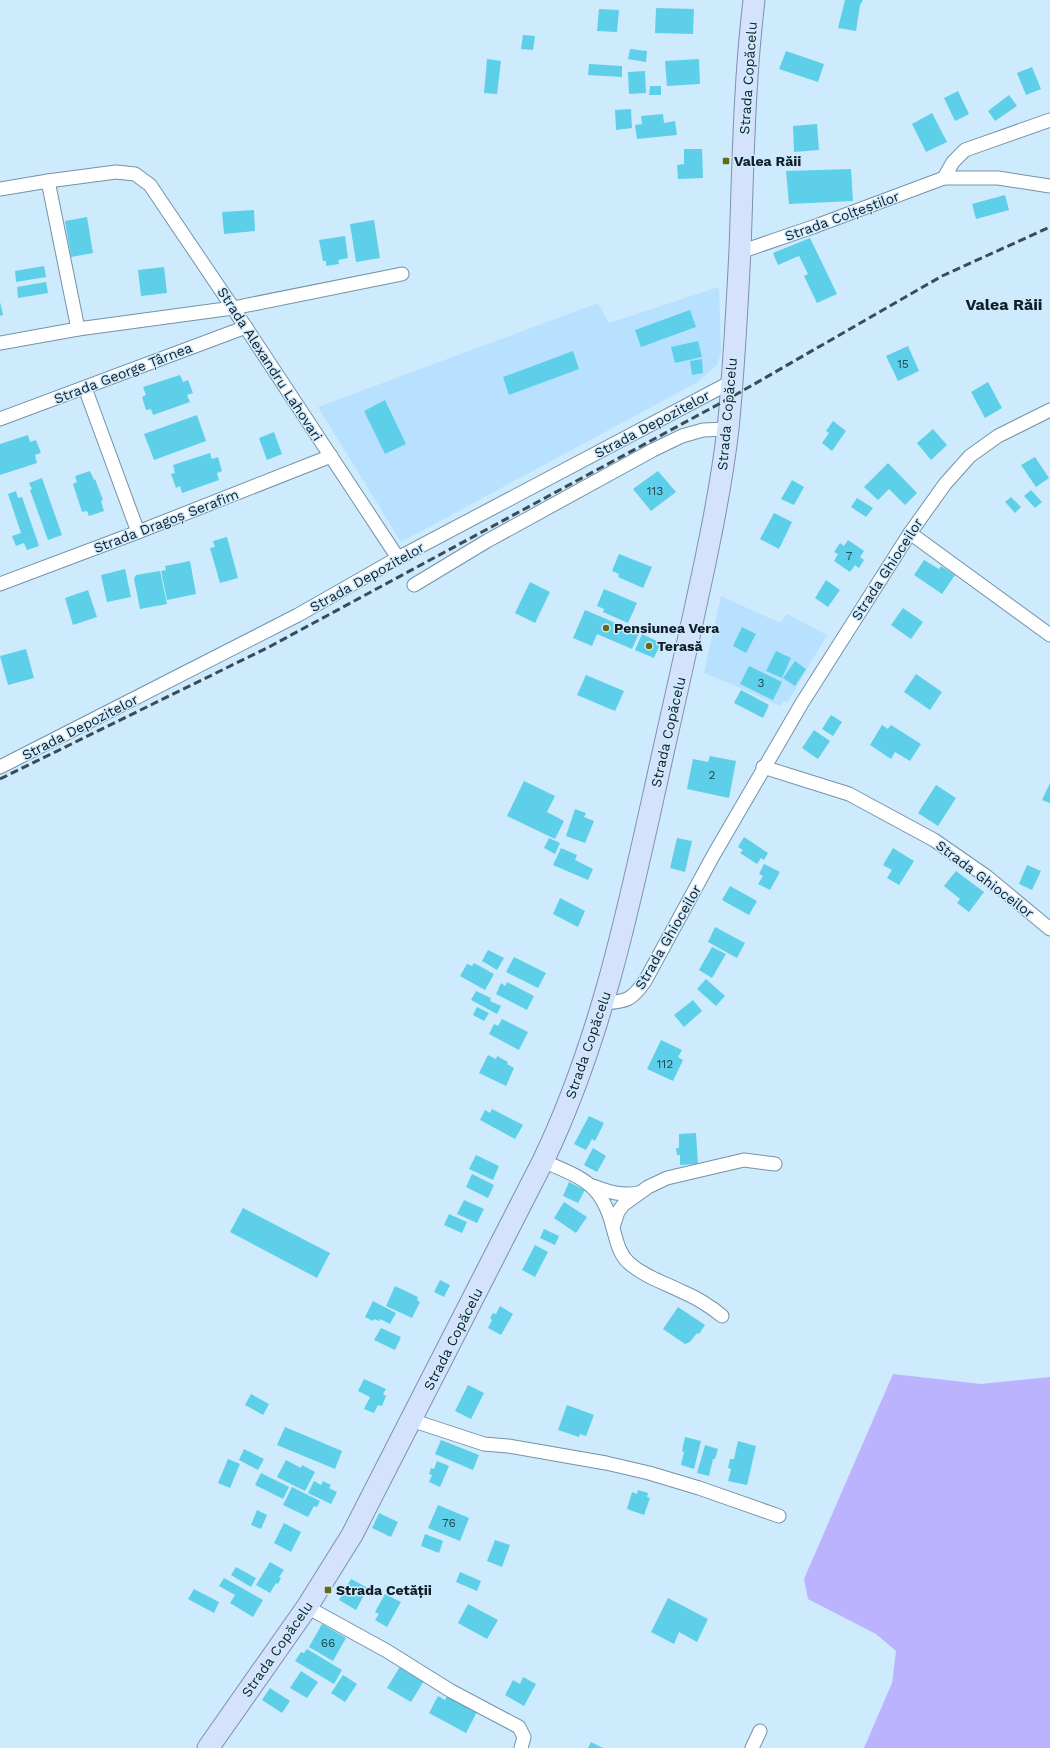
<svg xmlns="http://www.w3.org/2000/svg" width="1050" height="1748" viewBox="0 0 1050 1748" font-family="'Work Sans',sans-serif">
  <rect width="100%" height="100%" fill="#ceeafd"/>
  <!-- built -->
  <g fill="#b8e1ff">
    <path d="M719,287L721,353L717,365L696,383L401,542L318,407L598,303L609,323Z"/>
    <path d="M721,596L780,623L787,614L827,635L787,703L784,701L780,706L731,684L704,673Z"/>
  </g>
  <!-- green -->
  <path fill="#bbb3fd" d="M893,1374L981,1384L1050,1377V1748H864L892,1683L896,1651L876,1634L808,1599L804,1579Z"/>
  <!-- building -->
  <g fill="#5ecfe8">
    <path d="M845,0H863L860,5L856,31L838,28Z"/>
    <path d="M656,8L694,9L693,34L655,33Z"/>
    <path d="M599,9L619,10L617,32L597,31Z"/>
    <path d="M523,35L535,36L533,50L521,49Z"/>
    <path d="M630,49L647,51L646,62L628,59Z"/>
    <path d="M786,51L824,64L818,82L779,69Z"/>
    <path d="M487,59L501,61L497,94L484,93Z"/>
    <path d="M699,59L700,84L667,86L665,61Z"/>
    <path d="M589,64L622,66V77L588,75Z"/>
    <path d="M1032,67L1041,89L1026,95L1017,73Z"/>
    <path d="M645,71L646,93L629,94L628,72Z"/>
    <path d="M650,86H661V95H649Z"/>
    <path d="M958,91L969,114L955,121L944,98Z"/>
    <path d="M1009,95L1017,106L995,121L988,111Z"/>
    <path d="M631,109L632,128L616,130L615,110Z"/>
    <path d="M932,113L947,142L926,152L912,124Z"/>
    <path d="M663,114L664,123L675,121L677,135L637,139L635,125L642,124L641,116Z"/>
    <path d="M817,124L819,150L794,152L793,126Z"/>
    <path d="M684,149H702L703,178L678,179L677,165L684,164Z"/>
    <path d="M851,169L853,201L789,204L786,171Z"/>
    <path d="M1005,195L1009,210L976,219L972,204Z"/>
    <path d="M254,210L255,231L224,234L222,212Z"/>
    <path d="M87,217L93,253L71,257L65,221Z"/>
    <path d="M374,220L380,258L356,262L350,224Z"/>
    <path d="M345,236L348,258L338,260L339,264L326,266V261H323L319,240Z"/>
    <path d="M810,238L837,294L817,303L804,276L808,274L799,256L778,265L773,253Z"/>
    <path d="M44,266L46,277L16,282L15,271Z"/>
    <path d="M164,267L167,293L141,296L138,270Z"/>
    <path d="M46,282L48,293L18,298L17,287Z"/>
    <path d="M0,302L3,315L0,316Z"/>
    <path d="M690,310L696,327L641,347L635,330Z"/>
    <path d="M698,341L702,357L675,363L671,347Z"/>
    <path d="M908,346L919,371L898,381L886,356Z"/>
    <path d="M573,351L579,369L509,395L503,377Z"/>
    <path d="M702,359L703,373L692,375L690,361Z"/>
    <path d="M180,375L183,382L188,380L193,393L187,395L190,402L153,415L151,409L146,410L142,397L146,395L143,387Z"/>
    <path d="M988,382L1002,408L985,418L971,392Z"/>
    <path d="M385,400L406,444L385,454L364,411Z"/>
    <path d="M197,415L206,441L154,460L144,434Z"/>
    <path d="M833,421L846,431L832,451L822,443L829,433L826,431Z"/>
    <path d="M933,429L947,445L931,460L917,443Z"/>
    <path d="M274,432L282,454L267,460L259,438Z"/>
    <path d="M28,435L30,442L36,440L41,453L35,455L37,463L0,475V444Z"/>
    <path d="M210,453L212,459L218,457L222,471L217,473L219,480L182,493L180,486L176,488L171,474L175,473L173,465Z"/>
    <path d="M1035,457L1049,478L1036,487L1021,465Z"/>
    <path d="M888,463L917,493L905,505L889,489L878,500L864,487Z"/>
    <path d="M90,471L94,480L95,479L103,500L101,501L104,511L89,516L87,511L82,512L73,484L77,482L75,476Z"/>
    <path d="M658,471L676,492L651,511L633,489Z"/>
    <path d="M42,478L62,535L48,540L30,490L32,489L29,483Z"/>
    <path d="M792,480L804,487L794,505L781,499Z"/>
    <path d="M1031,490L1042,502L1035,508L1024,496Z"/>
    <path d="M16,491L18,498L22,497L39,546L27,550L24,543L16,546L12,536L21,533L8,494Z"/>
    <path d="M1011,497L1021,507L1015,513L1005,502Z"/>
    <path d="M857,498L873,508L866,517L851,507Z"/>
    <path d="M774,513L792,522L779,549L760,539Z"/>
    <path d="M227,537L238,578L220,583L210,548L215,547L213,541Z"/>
    <path d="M848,540L864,551L860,557L864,560L859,568L855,565L850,572L834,561L838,554L834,552L840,543L844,546Z"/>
    <path d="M619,554L652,567L643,588L618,577L619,574L612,571Z"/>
    <path d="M924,560L939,569L941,566L955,575L942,594L914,575Z"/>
    <path d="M190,561L196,594L167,600L161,571L166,570L165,566Z"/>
    <path d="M125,569L131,597L107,602L101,575Z"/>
    <path d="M160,571L167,604L140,609L134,579L136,575Z"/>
    <path d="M826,580L840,590L828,607L815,598Z"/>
    <path d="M530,582L550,592L535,623L515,613Z"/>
    <path d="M604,589L637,603L628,623L603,612L604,609L597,606Z"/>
    <path d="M88,590L97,617L73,625L65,598Z"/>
    <path d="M903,608L923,622L911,639L891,625Z"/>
    <path d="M585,610L639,633L632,649L597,634L592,646L573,638Z"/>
    <path d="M742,627L756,634L746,653L733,646Z"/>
    <path d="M642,634L661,643L654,658L635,650Z"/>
    <path d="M26,649L34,678L8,685L0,656Z"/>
    <path d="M776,651L791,658L782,678L766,671Z"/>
    <path d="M795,661L806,669L795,686L783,678Z"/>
    <path d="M749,666L782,682L773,700L740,684Z"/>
    <path d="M916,674L942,692L930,710L904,692Z"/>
    <path d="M586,675L624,691L615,711L577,695Z"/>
    <path d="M741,690L769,705L763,718L734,703Z"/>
    <path d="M831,715L842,722L833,736L822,729Z"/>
    <path d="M882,725L888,729L891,725L921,744L910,761L895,752L891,759L870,745Z"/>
    <path d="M814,730L830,741L818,759L802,748Z"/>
    <path d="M710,756L736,761L729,798L687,789L693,759L708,762Z"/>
    <path d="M524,781L555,796L547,812L564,821L555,839L507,816Z"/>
    <path d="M1050,783V803L1042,800Z"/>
    <path d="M936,785L956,798L938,826L918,813Z"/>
    <path d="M575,809L586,813L584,817L594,821L585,843L566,836Z"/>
    <path d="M744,837L768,853L764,860L761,858L757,864L740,853L743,850L738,847Z"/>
    <path d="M549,838L560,843L555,854L544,848Z"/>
    <path d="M677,838L692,841L685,872L670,868Z"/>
    <path d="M561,848L577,855L575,860L593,869L588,880L553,865Z"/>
    <path d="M893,848L914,861L899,885L887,878L892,870L883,865Z"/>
    <path d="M764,864L780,872L770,890L758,884L763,876L759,874Z"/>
    <path d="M1027,865L1041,871L1032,890L1019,884Z"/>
    <path d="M956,871L984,892L969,912L957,903L960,899L944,886Z"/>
    <path d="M730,886L757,901L749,915L722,900Z"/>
    <path d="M560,898L585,911L578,927L553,914Z"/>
    <path d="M715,927L745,943L737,958L708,942Z"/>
    <path d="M712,947L726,954L712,978L699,970Z"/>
    <path d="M488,950L504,958L497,970L482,961Z"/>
    <path d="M514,957L546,973L538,988L506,972Z"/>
    <path d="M474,963L494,974L485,990L460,976L467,964L472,966Z"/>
    <path d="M706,979L725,996L716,1006L697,989Z"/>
    <path d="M507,982L534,996L527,1010L496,994L501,983L505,986Z"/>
    <path d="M476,991L491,998L490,1001L501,1006L497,1014L471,1000Z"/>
    <path d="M693,1000L702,1011L684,1027L674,1015Z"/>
    <path d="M477,1007L489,1013L484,1021L473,1015Z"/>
    <path d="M502,1019L528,1032L519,1050L489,1034L494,1024L498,1026Z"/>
    <path d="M661,1040L682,1050L678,1057L683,1060L673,1081L647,1069Z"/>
    <path d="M488,1055L496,1059L497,1056L508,1062L507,1064L514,1068L506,1086L479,1073Z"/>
    <path d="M492,1109L523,1125L515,1139L480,1120L485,1110L490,1113Z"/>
    <path d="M589,1116L604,1123L595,1141L592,1139L586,1150L574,1144Z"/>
    <path d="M696,1133L698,1164L680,1165V1155H677L676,1148H679V1134Z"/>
    <path d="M593,1148L606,1156L597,1172L584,1165Z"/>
    <path d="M476,1155L499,1166L493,1180L469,1169Z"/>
    <path d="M472,1174L494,1185L488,1198L466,1187Z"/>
    <path d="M569,1182L585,1190L578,1203L563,1196Z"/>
    <path d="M464,1200L484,1209L477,1223L457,1214Z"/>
    <path d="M564,1202L587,1217L576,1233L554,1218Z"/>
    <path d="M243,1208L330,1253L317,1278L230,1232Z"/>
    <path d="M449,1214L467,1222L462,1233L444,1225Z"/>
    <path d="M544,1229L559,1236L555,1245L540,1238Z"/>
    <path d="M535,1245L548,1252L535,1277L522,1270Z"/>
    <path d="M440,1280L450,1285L444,1297L434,1292Z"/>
    <path d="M395,1286L418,1297L417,1300L420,1302L412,1318L386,1306Z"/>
    <path d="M373,1301L396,1313L390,1324L380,1319L379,1321L374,1319L373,1321L365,1317Z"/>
    <path d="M500,1306L513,1314L501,1335L488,1328L492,1320L490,1318L493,1313L496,1314Z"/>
    <path d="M678,1307L705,1325L699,1334L697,1333L690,1342L685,1344L663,1329Z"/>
    <path d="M381,1328L401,1337L395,1350L374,1340Z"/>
    <path d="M364,1379L386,1389L383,1394L386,1396L382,1406L378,1405L374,1413L364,1409L370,1397L358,1391Z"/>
    <path d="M468,1385L484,1393L471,1419L455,1411Z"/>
    <path d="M251,1394L269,1404L263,1415L245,1405Z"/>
    <path d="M567,1405L594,1415L586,1436L580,1434L579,1437L558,1430Z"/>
    <path d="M285,1427L342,1451L335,1469L277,1445Z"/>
    <path d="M685,1437L701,1441L694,1469L681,1465L684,1452L682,1451Z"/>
    <path d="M441,1440L479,1455L473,1470L435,1454Z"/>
    <path d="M738,1441L756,1446L747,1485L728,1481L731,1469L728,1468L730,1459H734Z"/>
    <path d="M705,1445L718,1449L715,1459H713L709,1476L697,1473Z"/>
    <path d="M244,1449L264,1459L258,1470L239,1460Z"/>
    <path d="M228,1459L240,1464L230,1488L218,1483Z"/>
    <path d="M286,1460L301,1468L302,1465L315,1472L305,1491L277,1477Z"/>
    <path d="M437,1461L449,1466L440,1487L429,1482L432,1475L429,1474L431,1468L434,1469Z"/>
    <path d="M261,1473L289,1487L283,1499L255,1485Z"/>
    <path d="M314,1481L321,1485L323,1481L331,1485L329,1488L337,1492L331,1504L308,1493Z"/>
    <path d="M292,1487L320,1501L317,1507L314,1506L308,1517L283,1505Z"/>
    <path d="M638,1490L648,1493L647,1497L650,1498L644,1515L627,1509L632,1492L637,1494Z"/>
    <path d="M438,1505L469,1518L460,1541L428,1528Z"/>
    <path d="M257,1510L267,1515L261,1529L251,1525Z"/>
    <path d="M379,1513L398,1522L391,1537L372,1528Z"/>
    <path d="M284,1523L301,1532L291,1552L274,1543Z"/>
    <path d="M425,1534L443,1541L439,1553L421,1546Z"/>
    <path d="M495,1540L510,1545L502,1567L487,1561Z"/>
    <path d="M270,1562L284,1570L279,1577L281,1578L278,1584L276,1583L270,1593L256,1585Z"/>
    <path d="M236,1567L256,1578L251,1587L231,1575Z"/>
    <path d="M460,1572L481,1581L477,1591L456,1582Z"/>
    <path d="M224,1578L263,1600L253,1617L230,1603L235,1595L219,1586Z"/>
    <path d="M351,1579L368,1588L356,1610L339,1600Z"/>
    <path d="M194,1589L219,1602L214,1613L188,1599Z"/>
    <path d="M385,1594L401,1602L387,1627L375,1620L379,1614L375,1612Z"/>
    <path d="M668,1598L708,1619L697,1642L679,1632L674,1644L651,1632Z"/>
    <path d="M468,1604L498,1620L487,1639L458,1623Z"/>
    <path d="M322,1624L346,1638L333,1661L309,1647Z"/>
    <path d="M307,1649L342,1670L334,1684L295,1661L301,1652L304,1653Z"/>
    <path d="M401,1665L425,1679L411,1702L387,1688Z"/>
    <path d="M301,1671L318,1682L307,1698L290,1688Z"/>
    <path d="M343,1675L357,1684L345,1702L331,1693Z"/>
    <path d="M523,1677L536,1684L524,1706L505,1695L513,1680L520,1684Z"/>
    <path d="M270,1688L290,1701L282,1713L262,1700Z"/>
    <path d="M448,1694L478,1710L466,1733L429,1713L438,1696L445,1700Z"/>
    <path d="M591,1742L603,1748H588Z"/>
  </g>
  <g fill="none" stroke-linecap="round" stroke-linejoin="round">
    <defs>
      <g id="street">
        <path d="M944,178H998L1050,186"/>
        <path d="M48,181L78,329"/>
        <path d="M0,189L48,181L116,172L135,174L150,185L233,308L398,558"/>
        <path d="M740,252L813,227L944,178L953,162L965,150L1050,120"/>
        <path d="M0,343L78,329L233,308L402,274"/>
        <path d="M85,388L138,532"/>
        <path d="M0,419L246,327"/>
        <path d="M910,533L1050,635"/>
        <path d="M0,584L138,532L331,456"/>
        <path d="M414,585L487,541L653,450L682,436L703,430L728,429"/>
        <path d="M0,767L298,615L398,558L731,382"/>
        <path d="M763,767L849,794L934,840L986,876L1050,929"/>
        <path d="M603,1003C626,1002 632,1000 645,981L713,856L802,703L910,533L945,484L970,456L998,436L1050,410"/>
        <path d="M543,1161C582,1178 602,1183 613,1228C617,1242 619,1254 629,1263C645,1277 665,1283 683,1292C697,1298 710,1306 722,1316"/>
        <path d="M593,1186C608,1192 622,1196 638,1193"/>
        <path d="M613,1227L618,1212L623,1205L648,1187L667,1178L744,1160L775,1164"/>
        <path d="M411,1420L484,1444L508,1446L606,1463L649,1473L699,1488L779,1516"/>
        <path d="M307,1607L387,1651L451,1691L519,1727L524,1737L521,1748"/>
        <path d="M752,1748L760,1731"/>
      </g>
      <path id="primary" d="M208,1748L307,1607L352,1535L543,1161C606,1030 633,886 665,744C679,682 693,620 706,558C715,515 723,472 728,429C734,369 737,309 740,250C743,167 744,83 754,0"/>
    </defs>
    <!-- street casing -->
    <use href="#street" stroke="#7393a9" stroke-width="15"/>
    <!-- primary casing -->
    <use href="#primary" stroke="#7d90b0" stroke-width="23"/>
    <!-- street -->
    <use href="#street" stroke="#fff" stroke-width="13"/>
    <!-- primary -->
    <use href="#primary" stroke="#d4e2fc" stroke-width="21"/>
    <!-- rail -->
    <path stroke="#3b4c57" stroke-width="3" stroke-dasharray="8 4" stroke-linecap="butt" d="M0,779L269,647L730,398L942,276L1050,227"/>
  </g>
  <!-- markers -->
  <g fill="#646c12" stroke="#ceeafd" stroke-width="1.5">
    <rect x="722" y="157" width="8" height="8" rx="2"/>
    <circle cx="606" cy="628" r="4"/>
    <circle cx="649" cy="646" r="4"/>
    <rect x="324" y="1586" width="8" height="8" rx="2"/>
  </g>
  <g text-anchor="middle" stroke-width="3" stroke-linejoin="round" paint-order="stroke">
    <!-- number labels -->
    <g font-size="12" fill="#244a57">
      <text x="903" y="368">15</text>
      <text x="655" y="495">113</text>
      <text x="849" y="560">7</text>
      <text x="761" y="687">3</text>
      <text x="712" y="779">2</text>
      <text x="665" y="1068">112</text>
      <text x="449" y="1527">76</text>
      <text x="328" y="1647">66</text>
    </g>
    <!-- street labels -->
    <g font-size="14" fill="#111e27" stroke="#ceeafd">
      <text transform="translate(748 78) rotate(-86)" y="5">Strada Copăcelu</text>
      <text transform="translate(842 216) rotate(-20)" y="5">Strada Colțeștilor</text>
      <text transform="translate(270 364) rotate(57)" y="5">Strada Alexandru Lahovari</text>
      <text transform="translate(123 373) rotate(-21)" y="5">Strada George Țârnea</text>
      <text transform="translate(727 414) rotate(-85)" y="5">Strada Copăcelu</text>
      <text transform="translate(652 424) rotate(-28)" y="5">Strada Depozitelor</text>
      <text transform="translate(166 521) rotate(-21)" y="5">Strada Dragoș Serafim</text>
      <text transform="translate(887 569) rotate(-57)" y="5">Strada Ghioceilor</text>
      <text transform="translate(367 577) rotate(-29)" y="5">Strada Depozitelor</text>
      <text transform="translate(80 727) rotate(-27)" y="5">Strada Depozitelor</text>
      <text transform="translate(668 732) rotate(-77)" y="5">Strada Copăcelu</text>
      <text transform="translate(985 879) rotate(37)" y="5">Strada Ghioceilor</text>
      <text transform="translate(668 937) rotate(-60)" y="5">Strada Ghioceilor</text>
      <text transform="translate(588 1045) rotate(-71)" y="5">Strada Copăcelu</text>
      <text transform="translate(453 1339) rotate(-63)" y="5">Strada Copăcelu</text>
      <text transform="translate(277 1649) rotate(-55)" y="5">Strada Copăcelu</text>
    </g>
    <!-- poi labels -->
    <g font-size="14" font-weight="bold" fill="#111e27" stroke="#ceeafd" text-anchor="start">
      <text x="734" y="166">Valea Răii</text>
      <text x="614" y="633">Pensiunea Vera</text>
      <text x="657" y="651">Terasă</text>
      <text x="336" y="1595">Strada Cetății</text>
    </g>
    <!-- quarter labels -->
    <g font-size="16" font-weight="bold" fill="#111e27" stroke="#ceeafd">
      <text x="1004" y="310">Valea Răii</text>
    </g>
  </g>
</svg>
